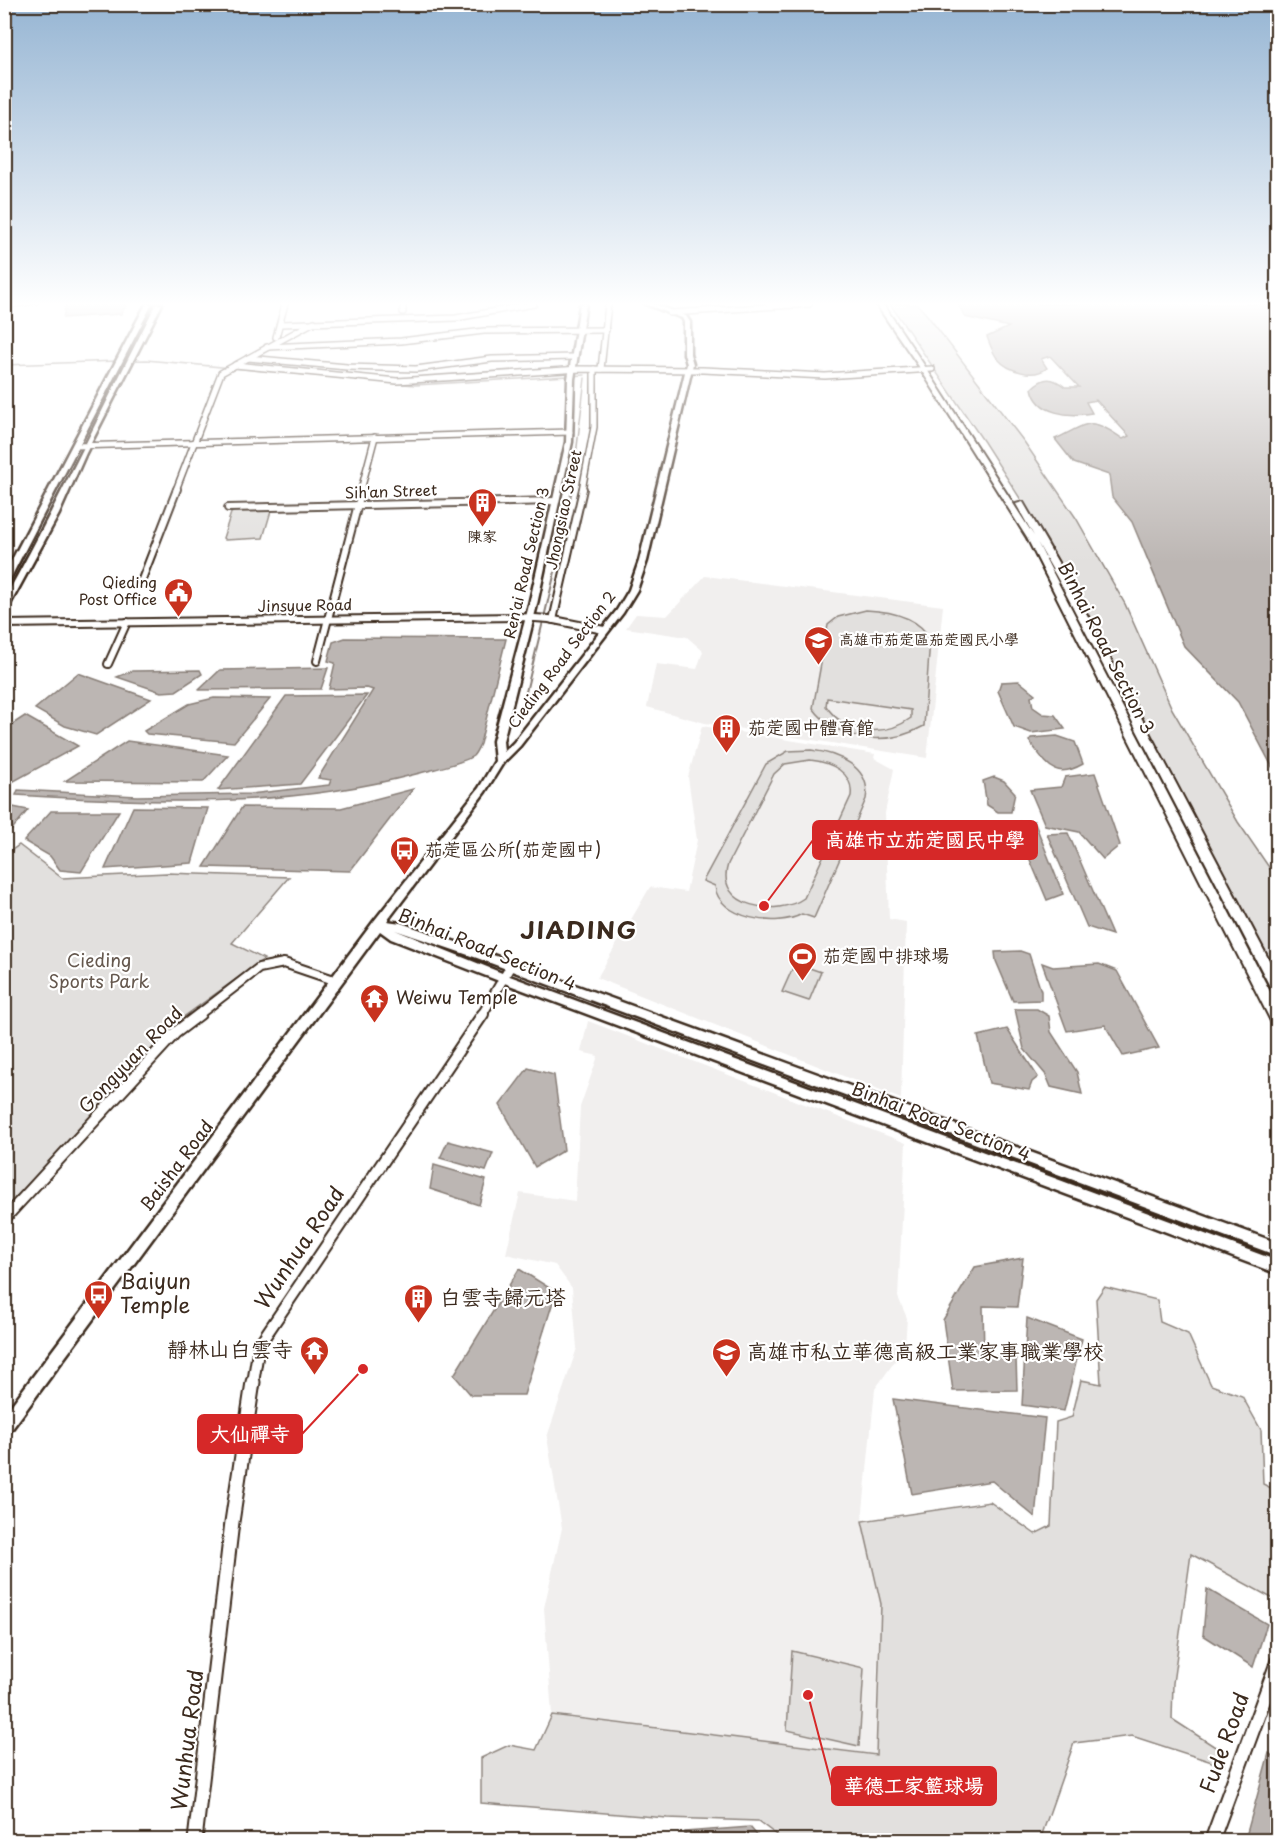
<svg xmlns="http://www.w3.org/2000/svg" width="1282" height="1845" viewBox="0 0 1282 1845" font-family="'Playpen Sans','LXGW WenKai TC',sans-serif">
  <rect width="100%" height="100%" fill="#fff"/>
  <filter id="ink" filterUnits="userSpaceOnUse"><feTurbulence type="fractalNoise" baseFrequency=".0167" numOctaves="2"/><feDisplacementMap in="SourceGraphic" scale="12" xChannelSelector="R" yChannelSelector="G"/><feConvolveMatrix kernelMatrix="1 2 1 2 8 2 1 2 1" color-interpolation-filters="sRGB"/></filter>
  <g filter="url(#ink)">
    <!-- built -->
    <g fill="#f1efee">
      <path d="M705,576L943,606L927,758L705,723L647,707L656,664L697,669L703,651L687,637L626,628L636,614L667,616Z"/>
      <path d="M702,726L875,754L874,758L894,769L885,813L889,919L906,922L901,1099L597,978L650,887L686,892L697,840L688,777Z"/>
      <path d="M588,1021L906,1143L898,1297L907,1318L905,1347L875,1389L862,1521L881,1604L877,1673L876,1755L552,1715L544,1608L562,1528L547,1437L577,1348L572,1288L555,1265L506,1254L520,1193L575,1201L580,1107L598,1056L581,1052Z"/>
    </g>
    <!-- green -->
    <g fill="#e2e0de" stroke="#8e857e" stroke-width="1.5" fill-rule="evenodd">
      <path d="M890,304H917L927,315L1025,443L1076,518L1125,604L1172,709L1238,822L1277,879V977L1048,542L984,442Z"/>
      <path d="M236,510L271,511L263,538L225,540L223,538L231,513Z"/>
      <path d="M866,610C890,611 918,616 930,639L924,726C887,747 838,742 813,708L828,625L838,617ZM827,698L911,710V718C884,738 845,734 826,706Z"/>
      <path d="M811,750C837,753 872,767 866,799L814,918L802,914C778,928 718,919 715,886L703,881L766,764L788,751ZM810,760C830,762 854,772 851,796L804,898C778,917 714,908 728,864L774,774L785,764Z"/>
      <path d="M19,845L62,878L167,873L289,877L232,943L264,959L182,1018L5,1214L4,856Z"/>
      <path d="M795,963L821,972L809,1001L782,992Z"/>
      <path d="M1104,1287L1157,1300L1160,1322L1188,1334L1211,1385L1242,1396L1261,1430L1263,1484L1277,1491V1601L1191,1554L1173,1683L1172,1719L1223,1752L1224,1766L1132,1736L1074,1743L1040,1840H780L779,1837L758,1821L667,1818L481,1803V1758L509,1745L536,1750L552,1715L876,1755L881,1604L862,1521L990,1502L1035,1534L1051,1526L1056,1422L1072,1417L1081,1380L1101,1384L1096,1299Z"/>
      <path d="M792,1651L864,1668L859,1746L787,1730Z"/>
    </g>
    <!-- water -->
    <g fill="#bcb6b3" stroke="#887e77" stroke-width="1.5">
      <path d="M66,304H127L121,314L63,318Z"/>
      <path d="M958,304H1277V776L1238,702L1184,646L1132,522L1112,497L1109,475L1074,463L1055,439C1090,423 1089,415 1123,439L1129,436L1096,400L1086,402L1092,413C1070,417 1037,415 1032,388C1044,376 1053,377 1065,387H1079L1050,356L1041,359L1047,368C1034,379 1008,371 998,359C993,354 990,344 987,337L1009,327L965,317Z"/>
      <path d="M345,638L506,639L480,744C478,748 476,753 473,756C461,764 430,770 416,774C284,809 151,803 16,795L18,790L137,796L250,794L329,785L331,780L318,778L373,690L367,688L329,689L335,663L328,661L333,642Z"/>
      <path d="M328,668L321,689L199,690L220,670Z"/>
      <path d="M200,670L202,674L176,691L161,692L117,677L132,671Z"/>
      <path d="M78,673L151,699L96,735L65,726L35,709Z"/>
      <path d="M1019,681L1035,694L1031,697L1033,707L1043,714L1055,715L1065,729L1031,733L1014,727L998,691L1001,682Z"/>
      <path d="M367,695L300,784L218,790L286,696Z"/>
      <path d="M214,698L270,699L234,742L147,734L144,731L189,704Z"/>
      <path d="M25,716L78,746L5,786V729Z"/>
      <path d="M1057,736L1075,742L1083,764C1053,781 1047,763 1029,741L1031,738Z"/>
      <path d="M127,741L228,755L203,782L65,781Z"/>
      <path d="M1095,773L1120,845L1103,859L1079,832L1045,825L1030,790L1061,787L1065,777Z"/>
      <path d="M994,777L1004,781L1015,793L1011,812H998L987,805L983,781Z"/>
      <path d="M413,789L350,871L204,867L242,807L341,808Z"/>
      <path d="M13,807L28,810L5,838V811Z"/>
      <path d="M133,807L208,808L192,863L105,869Z"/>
      <path d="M51,811H119L81,872L60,870L50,856L24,841Z"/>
      <path d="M1034,821L1063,894L1047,900L1014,822Z"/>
      <path d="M1068,833L1112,935L1087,927L1047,834Z"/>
      <path d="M1020,951L1029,954L1041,991V1000L1013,1001L996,961L995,952Z"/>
      <path d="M1042,963L1053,967L1099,964L1117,971L1159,1048L1123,1056L1105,1025L1067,1031Z"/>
      <path d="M1015,1009H1037L1049,1016L1051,1032L1077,1072L1082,1094L1051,1087L1046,1075L1024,1049Z"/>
      <path d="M1007,1029L1038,1077L1032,1082L1029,1090L989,1083L978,1036Z"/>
      <path d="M528,1068L554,1075L564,1150L535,1167L500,1105Z"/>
      <path d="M448,1141L493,1153L486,1171L440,1158Z"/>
      <path d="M434,1165L486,1180L479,1205L430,1189Z"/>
      <path d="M1023,1258L1017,1307L983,1306L984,1355L1016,1358L1017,1390L953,1391L943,1320L975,1267Z"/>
      <path d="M519,1269L556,1292L524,1395H471L454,1375Z"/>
      <path d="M1027,1318L1082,1339L1064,1411L1022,1405Z"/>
      <path d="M893,1399L1045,1418L1035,1517L992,1481L912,1494Z"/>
      <path d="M1207,1589L1267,1624L1253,1667L1203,1635Z"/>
      <path d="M1269,1753L1277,1760V1840H1245Z"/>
      <path d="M750,1827L761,1840H685V1832Z"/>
    </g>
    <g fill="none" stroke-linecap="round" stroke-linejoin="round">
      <!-- stream-far1 -->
      <g stroke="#887e77" stroke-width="1.5">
        <path d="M4,309L39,304"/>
        <path d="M4,365L146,360L415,385L585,375"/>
        <path d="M572,490L585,378"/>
      </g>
      <!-- stream -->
      <path stroke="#887e77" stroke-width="2" d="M519,721L560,551L572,489"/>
      <defs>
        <g id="minor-far4">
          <path d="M403,304V312"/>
          <path d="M670,313L809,304"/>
          <path d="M281,324L456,318L534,304"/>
          <path d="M276,337L285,304"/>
          <path d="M267,347L401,341L484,331L606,330"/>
          <path d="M248,358L347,367L416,369L492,359L573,357"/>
          <path d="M235,365L397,381L580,369L703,370L825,376L932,369"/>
          <path d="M601,369L608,304"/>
          <path d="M75,446L570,432"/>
          <path d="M176,490L221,373L314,322"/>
          <path d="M361,490L375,437"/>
          <path d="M582,490L594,427V369"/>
        </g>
        <g id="minor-far3">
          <path d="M228,508L555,501"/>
          <path d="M141,582L177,489"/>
          <path d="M553,620L583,489"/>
          <path d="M4,624L520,617L549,619L604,630"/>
          <path d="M317,661L362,489"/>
          <path d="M108,664L127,622"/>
        </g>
        <g id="minor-far2">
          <path d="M198,1015L259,968L284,963L337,981"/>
          <path d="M482,1015L510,967"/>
        </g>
        <g id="minor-far1">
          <path d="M4,1219L175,1033L200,1014"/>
          <path d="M253,1383L259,1345L483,1014"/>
        </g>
        <g id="minor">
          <path d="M195,1840L232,1522L253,1382"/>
          <path d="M1212,1840L1278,1661"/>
        </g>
        <g id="tertiary">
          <path d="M146,304H152L8,583L4,585V575Z"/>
          <path d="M156,304H162L86,453L59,514L8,608L4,610V600C58,503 105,403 156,304Z"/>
          <path d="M580,304H586L574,379L572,442L536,609L503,741L504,752L514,742L617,610L629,590L639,561L687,364L684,354V322L682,318L645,304H654L686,316L690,322V354L693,364L647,561L637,590L623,613L520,746L503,763L485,792L387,921L401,923L485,952L1278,1243V1256L477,958L395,930L507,975L1278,1261V1274L499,981L391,939L380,931L9,1433L4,1435V1415L374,921L479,788L495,761L493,741L528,609L566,442L568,379Z"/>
        </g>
        <path id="primary" d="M876,304H883L924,365L1034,536L1016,504L1023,502L1074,590L1278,977V995L1274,994L1064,590L1037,542L1278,1007V1026L1273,1025L1027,538L918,365Z"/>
      </defs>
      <!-- minor-far4 casing -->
      <use href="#minor-far4" stroke="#3b2a1e" stroke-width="8"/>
      <!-- minor-far3 casing -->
      <use href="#minor-far3" stroke="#3b2a1e" stroke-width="10"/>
      <!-- minor-far2 casing -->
      <use href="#minor-far2" stroke="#3b2a1e" stroke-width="12"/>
      <!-- minor-far1 casing -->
      <use href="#minor-far1" stroke="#3b2a1e" stroke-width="14"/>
      <!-- minor casing -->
      <use href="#minor" stroke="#3b2a1e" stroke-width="17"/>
      <!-- tertiary casing -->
      <use href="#tertiary" stroke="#3b2a1e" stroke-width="5"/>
      <!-- primary casing -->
      <use href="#primary" stroke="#3b2a1e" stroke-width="4"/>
      <!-- minor-far4 -->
      <use href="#minor-far4" stroke="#fff" stroke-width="5"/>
      <!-- minor-far3 -->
      <use href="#minor-far3" stroke="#fff" stroke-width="6"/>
      <!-- minor-far2 -->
      <use href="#minor-far2" stroke="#fff" stroke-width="8"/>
      <!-- minor-far1 -->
      <use href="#minor-far1" stroke="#fff" stroke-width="10"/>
      <!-- minor -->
      <use href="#minor" stroke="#fff" stroke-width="13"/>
      <!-- tertiary -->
      <use href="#tertiary" fill="#fff" fill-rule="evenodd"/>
      <!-- primary -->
      <use href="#primary" fill="#fff" fill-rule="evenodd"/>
    </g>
  </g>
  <!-- sky -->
  <linearGradient id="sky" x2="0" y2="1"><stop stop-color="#96b5d3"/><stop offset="0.54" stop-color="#fff"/><stop offset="1" stop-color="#fff" stop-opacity="0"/></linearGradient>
  <rect width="1282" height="563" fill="url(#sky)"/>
  <!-- icons -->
  <defs>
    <symbol id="building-pin" viewBox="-11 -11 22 30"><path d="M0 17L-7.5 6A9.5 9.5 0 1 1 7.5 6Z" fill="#c8321e" stroke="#fff"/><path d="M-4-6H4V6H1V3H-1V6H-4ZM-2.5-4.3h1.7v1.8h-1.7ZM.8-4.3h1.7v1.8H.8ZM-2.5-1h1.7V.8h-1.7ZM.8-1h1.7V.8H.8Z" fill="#fff"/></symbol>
    <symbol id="civic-pin" viewBox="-11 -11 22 30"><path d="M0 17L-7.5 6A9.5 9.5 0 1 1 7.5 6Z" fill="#c8321e" stroke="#fff"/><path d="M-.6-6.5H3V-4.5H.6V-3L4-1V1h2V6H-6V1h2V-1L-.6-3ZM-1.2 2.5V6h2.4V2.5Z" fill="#fff"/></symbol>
    <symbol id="school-pin" viewBox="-11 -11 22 30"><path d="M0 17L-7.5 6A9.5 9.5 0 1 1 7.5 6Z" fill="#c8321e" stroke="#fff"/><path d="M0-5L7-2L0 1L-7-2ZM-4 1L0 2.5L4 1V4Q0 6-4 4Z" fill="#fff"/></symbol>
    <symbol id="bus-pin" viewBox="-11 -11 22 30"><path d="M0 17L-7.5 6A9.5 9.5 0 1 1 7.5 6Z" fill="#c8321e" stroke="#fff"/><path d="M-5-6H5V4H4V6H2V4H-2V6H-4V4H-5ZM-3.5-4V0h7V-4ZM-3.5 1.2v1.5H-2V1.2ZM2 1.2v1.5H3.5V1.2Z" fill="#fff"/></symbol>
    <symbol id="stadium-pin" viewBox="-11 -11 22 30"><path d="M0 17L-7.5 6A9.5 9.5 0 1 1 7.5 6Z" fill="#c8321e" stroke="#fff"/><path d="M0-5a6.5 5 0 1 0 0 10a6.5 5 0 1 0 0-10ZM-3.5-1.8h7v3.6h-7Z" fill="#fff"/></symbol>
    <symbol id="temple-pin" viewBox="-11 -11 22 30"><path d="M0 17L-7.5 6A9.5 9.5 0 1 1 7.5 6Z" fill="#c8321e" stroke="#fff"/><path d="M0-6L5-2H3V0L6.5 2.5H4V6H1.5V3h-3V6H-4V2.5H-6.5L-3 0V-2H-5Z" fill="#fff"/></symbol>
  </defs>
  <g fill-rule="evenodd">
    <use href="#building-pin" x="466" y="486" width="33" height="45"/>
    <use href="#civic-pin" x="162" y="576" width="33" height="45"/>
    <use href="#school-pin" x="802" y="624" width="33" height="45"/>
    <use href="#building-pin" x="710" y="712" width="33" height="45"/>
    <use href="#bus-pin" x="388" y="834" width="33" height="45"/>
    <use href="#stadium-pin" x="786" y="940" width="33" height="45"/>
    <use href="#temple-pin" x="358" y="982" width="33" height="45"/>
    <use href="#bus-pin" x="82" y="1278" width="33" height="45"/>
    <use href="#building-pin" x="402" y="1282" width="33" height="45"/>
    <use href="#temple-pin" x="298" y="1334" width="33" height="45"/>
    <use href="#school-pin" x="710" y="1336" width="33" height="45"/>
  </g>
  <g text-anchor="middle" stroke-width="4.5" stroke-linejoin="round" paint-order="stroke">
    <!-- far-street labels -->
    <g font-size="15" fill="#3b2a1e" stroke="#fff">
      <text transform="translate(391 492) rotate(-2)" y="5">Sih'an Street</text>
      <text transform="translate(564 510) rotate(-78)" y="5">Jhongsiao Street</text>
      <text transform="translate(527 563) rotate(-77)" y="5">Ren'ai Road Section 3</text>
      <text transform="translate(305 606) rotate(-1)" y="5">Jinsyue Road</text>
      <text transform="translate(562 660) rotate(-53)" y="5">Cieding Road Section 2</text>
    </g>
    <!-- far-poi labels -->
    <g font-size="15" fill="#3b2a1e" stroke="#fff">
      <text x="482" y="542">陳家</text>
      <text x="157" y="588" text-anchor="end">Qieding<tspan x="157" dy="17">Post Office</tspan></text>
      <text x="839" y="645" text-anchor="start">高雄市茄萣區茄萣國民小學</text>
    </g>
    <!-- street labels -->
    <g font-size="18" fill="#3b2a1e" stroke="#fff">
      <text transform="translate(1106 648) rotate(63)" y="6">Binhai Road Section 3</text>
      <text transform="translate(487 950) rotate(22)" y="6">Binhai Road Section 4</text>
      <text transform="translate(131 1060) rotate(-46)" y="6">Gongyuan Road</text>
      <text transform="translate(941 1122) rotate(21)" y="6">Binhai Road Section 4</text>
      <text transform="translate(177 1166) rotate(-53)" y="6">Baisha Road</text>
    </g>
    <!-- poi labels -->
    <g font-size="18" fill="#3b2a1e" stroke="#fff" text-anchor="start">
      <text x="748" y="734">茄萣國中體育館</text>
      <text x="425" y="856">茄萣區公所(茄萣國中)</text>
      <text x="823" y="962">茄萣國中排球場</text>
      <text x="396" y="1004">Weiwu Temple</text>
    </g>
    <!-- park labels -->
    <g font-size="18" fill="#65584e" stroke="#fff">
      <text x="99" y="967">Cieding<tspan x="99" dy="21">Sports Park</tspan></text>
    </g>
    <!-- near-street labels -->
    <g font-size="21" fill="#3b2a1e" stroke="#fff">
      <text transform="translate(300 1248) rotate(-56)" y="7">Wunhua Road</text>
      <text transform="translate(188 1740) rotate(-83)" y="7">Wunhua Road</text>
      <text transform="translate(1225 1743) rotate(-70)" y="7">Fude Road</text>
    </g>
    <!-- near-poi labels -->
    <g font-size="21" fill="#3b2a1e" stroke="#fff" text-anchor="start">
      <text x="120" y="1289">Baiyun<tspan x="120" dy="24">Temple</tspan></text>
      <text x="440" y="1305">白雲寺歸元塔</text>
      <text x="293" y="1357" text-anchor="end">靜林山白雲寺</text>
      <text x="747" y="1359">高雄市私立華德高級工業家事職業學校</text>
    </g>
    <!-- district labels -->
    <g font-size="24" font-weight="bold" letter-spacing="1.5" fill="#3b2a1e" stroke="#fff">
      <text x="579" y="939">JIADING</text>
    </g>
  </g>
  <!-- callouts -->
  <path fill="none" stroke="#d62828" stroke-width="2" d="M764 906L813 840M363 1369L302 1434M808 1695L832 1786"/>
  <g fill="#d62828" stroke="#fff" stroke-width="2">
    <circle cx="764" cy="906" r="6"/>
    <circle cx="363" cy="1369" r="6"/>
    <circle cx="808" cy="1695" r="6"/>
  </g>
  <g fill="#d62828" stroke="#d62828" stroke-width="2">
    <rect x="813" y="821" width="224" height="38" rx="6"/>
    <rect x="198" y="1415" width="104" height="38" rx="6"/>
    <rect x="832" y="1767" width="164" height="38" rx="6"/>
  </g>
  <g font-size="20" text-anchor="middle" font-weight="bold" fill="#fff">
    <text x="925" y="847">高雄市立茄萣國民中學</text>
    <text x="250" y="1441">大仙禪寺</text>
    <text x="914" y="1793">華德工家籃球場</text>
  </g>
  <!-- margin -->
  <rect width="1282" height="1845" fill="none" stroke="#fff" stroke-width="24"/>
  <rect x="12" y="12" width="1258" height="1821" fill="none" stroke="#3b2a1e" stroke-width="2" filter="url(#ink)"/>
</svg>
